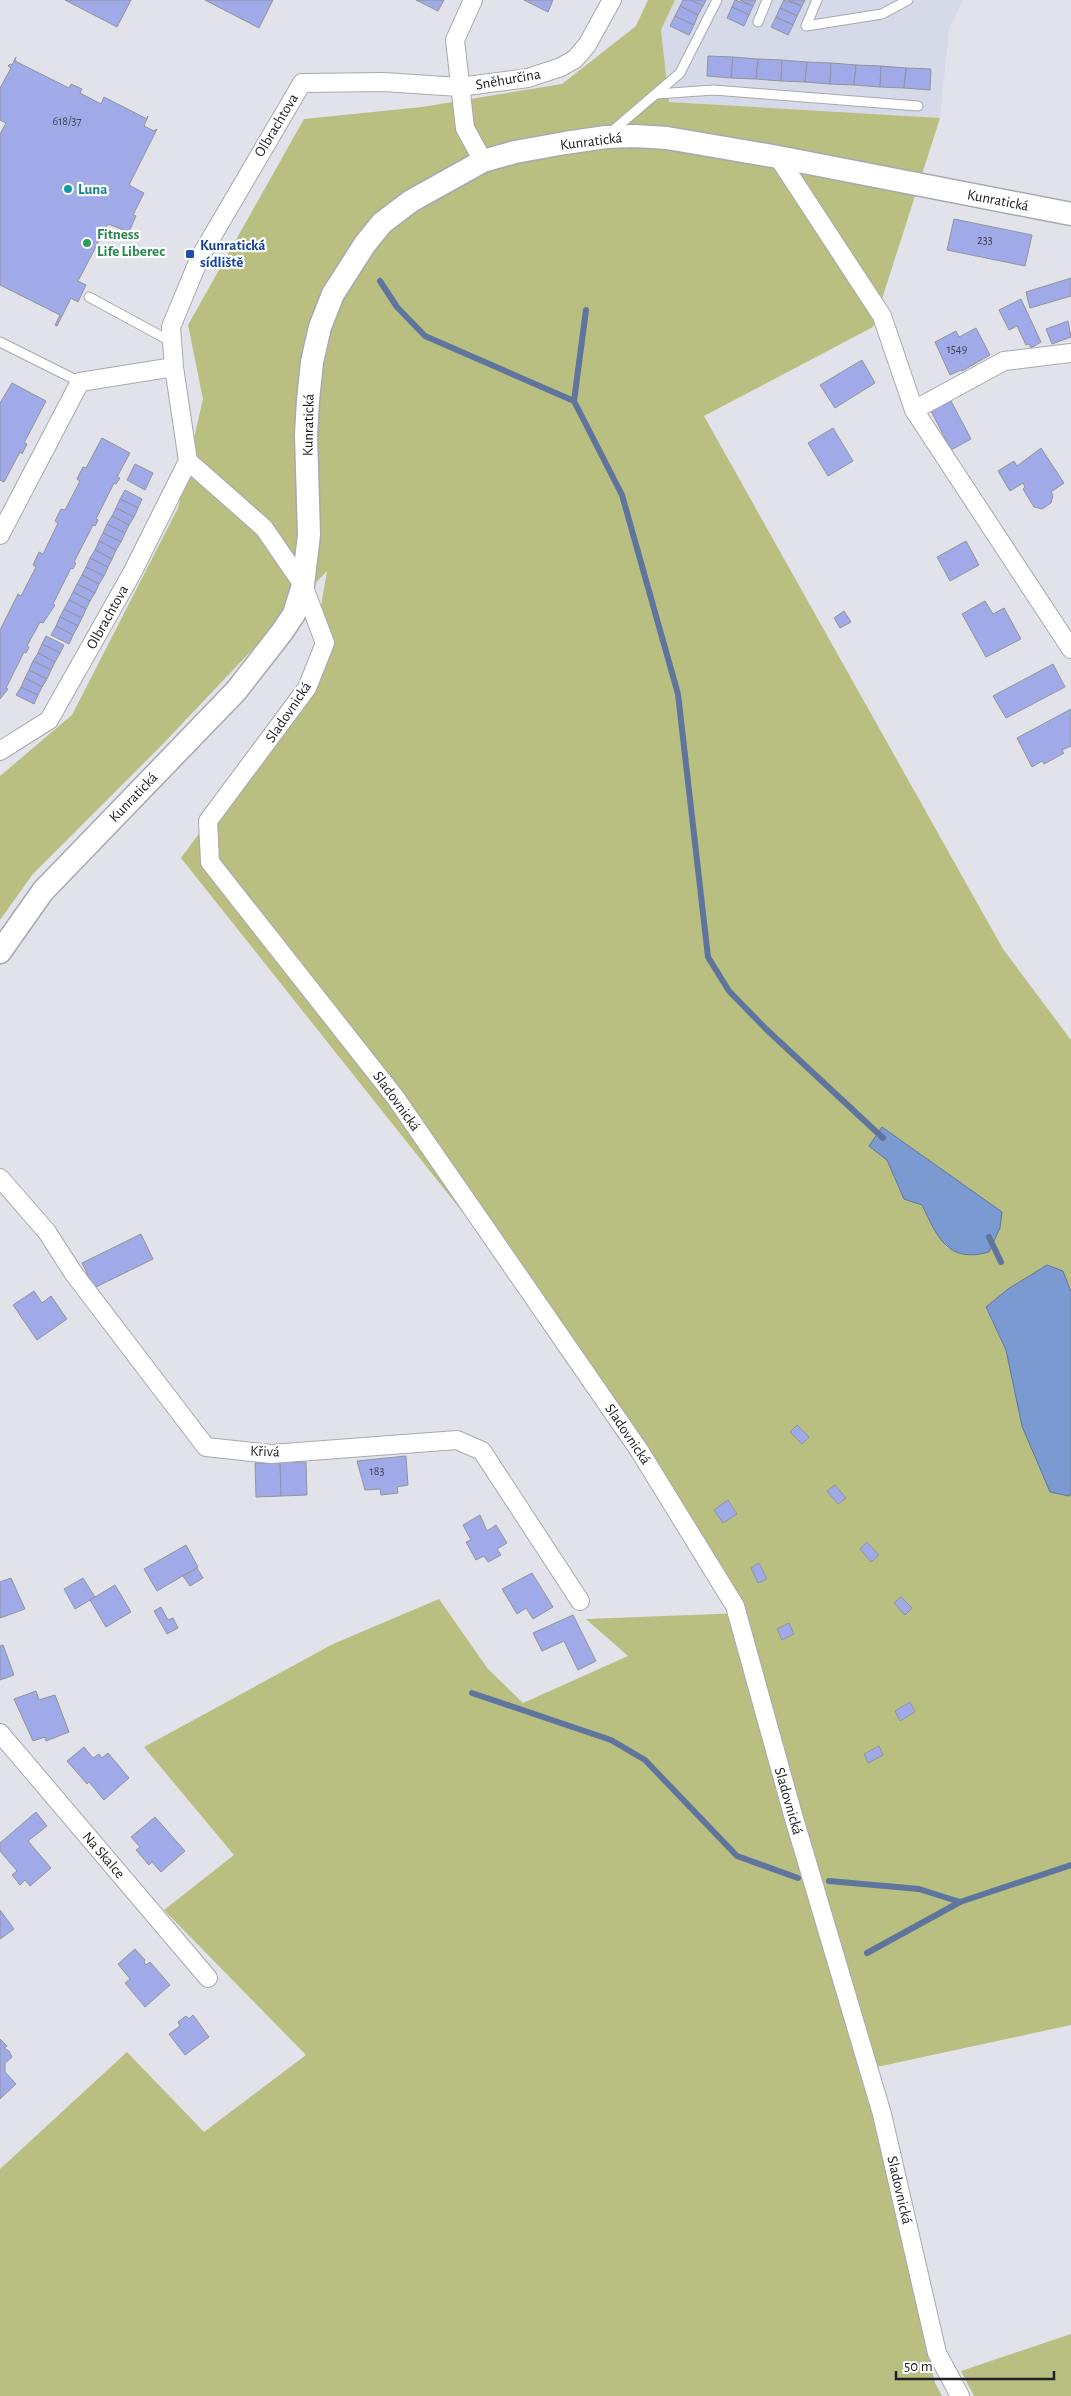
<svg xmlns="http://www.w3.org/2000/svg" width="1071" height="2396" viewBox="0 0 1071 2396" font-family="'Alegreya Sans',sans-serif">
  <rect width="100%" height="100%" fill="#e2e3ea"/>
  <!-- built -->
  <path fill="#d6d9e7" d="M675,0H963L949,30L940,118L669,102L661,30Z"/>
  <!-- green -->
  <g fill="#b8bf80" fill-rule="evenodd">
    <path d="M648,0H675L661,30L669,102L940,118L873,327L704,416L1003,949L1071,1040V1292L1063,1271L1047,1265L1008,1289L986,1308L1006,1350L1022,1426L1069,1496L1071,1494V2025L863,2070L935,2383L942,2396H0V2169L127,2052L204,2132L306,2055L164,1910L234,1855L144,1747L333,1644L439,1599L488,1669L523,1703L628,1656L586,1619L743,1613L623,1414L181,858L307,688L327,571L159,748L33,874L0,920V776L72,715L178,508L203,399L188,325L304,119L422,107L562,84L636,26ZM882,1127L1001,1212L1000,1228L989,1252L947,1248L932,1226L922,1204L904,1199L887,1160Z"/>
    <path d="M1071,2334V2396H974L961,2371Z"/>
  </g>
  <!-- water -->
  <g fill="#7b9ad2" stroke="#60759e">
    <path d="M882,1127L1002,1212L1000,1228L989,1252C947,1264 937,1236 922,1205L904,1199L887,1160L869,1146Z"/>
    <path d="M1047,1265L1063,1271L1071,1292V1494L1069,1496L1050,1492L1022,1426L1006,1350L986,1307L1008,1289Z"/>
  </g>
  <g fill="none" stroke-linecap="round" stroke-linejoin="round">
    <!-- stream -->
    <g stroke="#60759e" stroke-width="6">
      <path d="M380,281L397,307L425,336L574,401L622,495L678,694L708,957L729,991L766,1029L883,1138"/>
      <path d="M574,401L586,310"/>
      <path d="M989,1237L1001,1262"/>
      <path d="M472,1693L611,1740L645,1760L737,1856L798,1878"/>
      <path d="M829,1881L919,1889L960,1902L1071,1865"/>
      <path d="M867,1953L960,1902"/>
    </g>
  </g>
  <!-- building -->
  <g fill="#a0aae8" stroke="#92949a">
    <path d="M65,0H131L117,27Z"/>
    <path d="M205,0H273L259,28Z"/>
    <path d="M416,0H444L438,11Z"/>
    <path d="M524,0H553L548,12Z"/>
    <path d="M683,0H691L703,6L698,15L680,6Z"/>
    <path d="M691,0H706L703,6Z"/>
    <path d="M735,0L753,6L749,15L732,7Z"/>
    <path d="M740,0H756L753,6Z"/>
    <path d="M784,0L802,6L797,16L780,8Z"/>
    <path d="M788,0H805L802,6Z"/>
    <path d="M680,6L698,15L694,25L675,16Z"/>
    <path d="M732,7L749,15L744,26L727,18Z"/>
    <path d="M780,8L797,16L793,25L776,17Z"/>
    <path d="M675,16L694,25L689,35L670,26Z"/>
    <path d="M776,17L793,25L788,35L771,27Z"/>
    <path d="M708,56L733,57L731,78L707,76Z"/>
    <path d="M16,57L15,61L69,88L71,84L82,89L80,93L101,104L104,97L147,119L148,116L144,126L154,131L157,129L129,185L144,193L133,215L136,216L129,232L108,224L78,281L86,285L78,302L71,298L57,326L55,325L60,315L0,285V134L6,123L0,120V88L11,68L8,66L10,64L12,65Z"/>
    <path d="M733,57L758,59L756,79L731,78Z"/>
    <path d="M758,59L782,60L781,81L756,79Z"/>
    <path d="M782,60L807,62L805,82L781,81Z"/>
    <path d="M807,62L831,63L830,84L805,82Z"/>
    <path d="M831,63L856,65L854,85L830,84Z"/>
    <path d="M856,65L881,66L880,87L854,85Z"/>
    <path d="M881,66L906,68L904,88L880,87Z"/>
    <path d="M906,68L931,69L930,90L904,88Z"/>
    <path d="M954,219L1032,235L1025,266L947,250Z"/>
    <path d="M1071,278V296L1030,308L1026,292Z"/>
    <path d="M1021,299L1041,342L1031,348L1029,344L1026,345L1017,326L1009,330L999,310Z"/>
    <path d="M1068,321L1071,337L1052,344L1046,329Z"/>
    <path d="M976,328L990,355L962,371L961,370L950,375L935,342L956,331L959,337Z"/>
    <path d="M862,360L875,383L835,408L820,385Z"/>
    <path d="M12,383L46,401L24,443L27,444L22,454L20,452L4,482L0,480V403Z"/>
    <path d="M951,401L971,439L951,450L931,411Z"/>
    <path d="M833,428L853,461L828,476L808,443Z"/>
    <path d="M102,438L130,453L117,477L120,478L116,484L114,483L96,519L98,520L95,526L93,525L74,562L76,563L73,569L71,568L53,604L55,605L43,623L40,622L27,646L29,647L26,653L24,652L6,688L8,689L0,699V630L18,594L21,596L36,567L33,565L39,552L43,554L58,523L55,521L61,509L65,510L80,481L77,479L83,467L86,468Z"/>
    <path d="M1041,448L1064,483L1051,492L1053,495L1051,503L1042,509L1034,507L1023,489L1025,487L1023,483L1010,491L998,471L1014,461L1017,466Z"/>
    <path d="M135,464L153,473L145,490L127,480Z"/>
    <path d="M125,490L142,499L138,508L120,499Z"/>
    <path d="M120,499L138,508L134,517L116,508Z"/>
    <path d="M116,508L134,517L129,525L112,516Z"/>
    <path d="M112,516L129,525L125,533L107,524Z"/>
    <path d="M107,524L125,533L121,542L103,533Z"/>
    <path d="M103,533L121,542L116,550L99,541Z"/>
    <path d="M99,541L116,550L112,559L95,550Z"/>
    <path d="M966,541L979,565L950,581L937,557Z"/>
    <path d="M95,550L112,559L108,567L90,558Z"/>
    <path d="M90,558L108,567L104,576L86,567Z"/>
    <path d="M86,567L104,576L99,584L82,575Z"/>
    <path d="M82,575L99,584L95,593L77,584Z"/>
    <path d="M77,584L95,593L90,601L73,592Z"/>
    <path d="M73,592L90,601L86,609L69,600Z"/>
    <path d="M69,600L86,609L82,618L64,609Z"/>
    <path d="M985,601L993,614L1004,608L1021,639L986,657L962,614Z"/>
    <path d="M64,609L82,618L78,626L60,617Z"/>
    <path d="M844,611L851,622L840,628L834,618Z"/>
    <path d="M60,617L78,626L73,635L56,626Z"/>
    <path d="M56,626L73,635L69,644L51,635Z"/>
    <path d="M46,636L64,645L60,653L42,644Z"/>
    <path d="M42,644L60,653L55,662L38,653Z"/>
    <path d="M38,653L55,662L51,670L33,661Z"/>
    <path d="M33,661L51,670L47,679L29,670Z"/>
    <path d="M1053,664L1065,687L1006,718L993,696Z"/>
    <path d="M29,670L47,679L42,687L25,678Z"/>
    <path d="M25,678L42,687L38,695L21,687Z"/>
    <path d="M21,687L38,695L34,704L16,695Z"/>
    <path d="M1071,709V746L1062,750L1064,753L1044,764L1042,761L1032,767L1017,738Z"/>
    <path d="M141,1234L153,1259L94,1288L82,1263Z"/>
    <path d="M34,1291L42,1303L51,1296L67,1319L37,1340L13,1305Z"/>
    <path d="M797,1425L809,1437L802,1444L790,1432Z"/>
    <path d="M406,1456L408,1485L397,1487L398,1493L381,1495L380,1489L365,1490L357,1461Z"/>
    <path d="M269,1458H280L281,1496L256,1497L255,1463H269Z"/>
    <path d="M280,1458H291V1462H306L307,1495L281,1496Z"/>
    <path d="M835,1485L846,1498L838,1504L827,1491Z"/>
    <path d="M728,1500L737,1514L723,1523L714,1510Z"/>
    <path d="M480,1515L487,1531L496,1525L507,1543L497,1549L501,1555L488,1562L484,1556L476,1560L466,1542L471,1540L463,1525Z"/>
    <path d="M867,1542L879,1555L871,1562L860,1549Z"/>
    <path d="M186,1545L198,1567L157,1591L144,1569Z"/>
    <path d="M759,1563L767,1579L758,1583L751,1568Z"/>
    <path d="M197,1568L203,1578L190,1586L183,1576Z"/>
    <path d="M532,1573L553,1607L533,1619L526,1608L517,1614L502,1589Z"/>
    <path d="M11,1578L25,1609L0,1618V1582Z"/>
    <path d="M83,1578L95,1597L75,1609L64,1589Z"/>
    <path d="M115,1585L131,1612L106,1627L90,1600Z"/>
    <path d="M901,1597L912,1608L905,1615L894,1603Z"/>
    <path d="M161,1607L168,1620L173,1618L178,1628L167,1634L154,1611Z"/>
    <path d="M573,1615L596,1661L578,1670L564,1641L542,1651L533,1633Z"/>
    <path d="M789,1623L794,1634L782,1640L777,1629Z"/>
    <path d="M3,1645L14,1675L0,1680V1646Z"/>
    <path d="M36,1691L39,1700L55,1695L69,1732L46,1741L45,1737L33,1741L14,1699Z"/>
    <path d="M910,1702L915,1712L900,1721L895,1711Z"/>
    <path d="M879,1746L883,1755L868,1763L864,1754Z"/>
    <path d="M84,1747L93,1758L99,1754L102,1758L108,1753L129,1778L104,1800L89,1782L87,1784L67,1761Z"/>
    <path d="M36,1812L47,1826L28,1841L51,1868L30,1886L25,1880L20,1885L12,1875L17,1871L0,1851V1843Z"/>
    <path d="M155,1817L185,1851L161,1872L152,1862L149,1865L136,1850L140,1847L131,1837Z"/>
    <path d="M0,1910L14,1929L0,1939Z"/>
    <path d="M135,1949L145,1960L144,1962L146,1965L150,1962L170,1985L145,2007L125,1983L130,1979L118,1964Z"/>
    <path d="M193,2015L209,2037L185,2055L169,2034L180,2026L178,2022L186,2016L189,2019Z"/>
    <path d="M0,2039L7,2046L4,2048L9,2051L12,2057L5,2063V2072L16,2084L0,2099Z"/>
  </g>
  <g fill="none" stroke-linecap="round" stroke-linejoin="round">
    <defs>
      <g id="service">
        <path d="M817,0L806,26L882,14L908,0"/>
        <path d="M758,22L767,0"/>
        <path d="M656,94L714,90L918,106"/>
        <path d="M610,133L680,73L717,0"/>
        <path d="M89,297L172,342"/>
        <path d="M0,342L80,382"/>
      </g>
      <g id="minor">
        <path d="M473,0L455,40L465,128L483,161"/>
        <path d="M778,157L882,316L914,410L1071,649"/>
        <path d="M914,410L1004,361L1071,353"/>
        <path d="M188,461L264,528L303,585L325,643L307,688L208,821L210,862L395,1097L639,1450L735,1606L793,1815L882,2114L937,2353L960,2396"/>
        <path d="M0,535L80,382L174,367"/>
        <path d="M0,751L49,720L132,573L188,461L174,367L171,327L200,257L302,83L384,82L459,87L528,78L561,67L575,59L587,45L612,0"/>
        <path d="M0,1178L47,1232L74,1274L206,1447L271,1454L457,1440L482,1451L580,1601"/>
        <path d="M0,1733L208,1978"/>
      </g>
      <path id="tertiary" d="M0,952L43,891L236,691L282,632L294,614L303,585L309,535L306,435L308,400L312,362L320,327L333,294L365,244L382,223L411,201L483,161L515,152L565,143L606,137L635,136L667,138L778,157L1071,214"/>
    </defs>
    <!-- service casing -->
    <use href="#service" stroke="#a8a9b0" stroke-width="11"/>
    <!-- minor casing -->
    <use href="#minor" stroke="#a8a9b0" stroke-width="20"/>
    <!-- tertiary casing -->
    <use href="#tertiary" stroke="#a8a9b0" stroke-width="25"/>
    <!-- service -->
    <use href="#service" stroke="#fff" stroke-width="9"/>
    <!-- minor -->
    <use href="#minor" stroke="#fff" stroke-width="18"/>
    <!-- tertiary -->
    <use href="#tertiary" stroke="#fff" stroke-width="22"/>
  </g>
  <!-- markers -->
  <circle fill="#0f9aa8" stroke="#fff" stroke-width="2" cx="68" cy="189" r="5"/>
  <circle fill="#2e9e5b" stroke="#fff" stroke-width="2" cx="87" cy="243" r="5"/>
  <rect fill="#1a4fb4" stroke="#fff" stroke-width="2" x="185" y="249" width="10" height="10" rx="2.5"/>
  <g text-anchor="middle" stroke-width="4.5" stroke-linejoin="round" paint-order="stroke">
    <!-- number labels -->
    <g font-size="12" fill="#404254">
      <text x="67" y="125">618/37</text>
      <text x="985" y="244">233</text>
      <text x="957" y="353">1549</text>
      <text x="377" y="1475">183</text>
    </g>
    <!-- street labels -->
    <g font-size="15" fill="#202023" stroke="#fff">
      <text transform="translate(508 79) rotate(-10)" y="5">Sněhurčina</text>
      <text transform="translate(276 125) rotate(-59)" y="5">Olbrachtova</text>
      <text transform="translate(591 141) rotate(-7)" y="5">Kunratická</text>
      <text transform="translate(998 200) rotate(11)" y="5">Kunratická</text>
      <text transform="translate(308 425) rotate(-89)" y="5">Kunratická</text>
      <text transform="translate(107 617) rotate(-61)" y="5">Olbrachtova</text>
      <text transform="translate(288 712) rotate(-56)" y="5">Sladovnická</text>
      <text transform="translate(133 797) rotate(-46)" y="5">Kunratická</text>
      <text transform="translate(397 1101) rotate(54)" y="5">Sladovnická</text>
      <text transform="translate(628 1434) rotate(56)" y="5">Sladovnická</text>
      <text transform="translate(265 1451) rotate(2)" y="5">Křivá</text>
      <text transform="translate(789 1801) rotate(74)" y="5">Sladovnická</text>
      <text transform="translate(104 1855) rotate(49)" y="5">Na Skalce</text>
      <text transform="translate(900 2190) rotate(77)" y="5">Sladovnická</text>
    </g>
    <!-- culture labels -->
    <g font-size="15" font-weight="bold" fill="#0d838f" stroke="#fff" text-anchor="start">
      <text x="78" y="194">Luna</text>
    </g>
    <!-- leisure labels -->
    <g font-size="15" font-weight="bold" fill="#27864d" stroke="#fff" text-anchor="start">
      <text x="97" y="239">Fitness<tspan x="97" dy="17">Life Liberec</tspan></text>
    </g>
    <!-- transit labels -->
    <g font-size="15" font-weight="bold" fill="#164399" stroke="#fff" text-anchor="start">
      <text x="200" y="250">Kunratická<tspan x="200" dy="17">sídliště</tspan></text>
    </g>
  </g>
  <!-- scale -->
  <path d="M896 2371v8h158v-8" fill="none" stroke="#202023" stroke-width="2.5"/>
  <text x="904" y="2371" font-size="15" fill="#202023" stroke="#ffffff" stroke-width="4" paint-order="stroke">50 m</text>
</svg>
